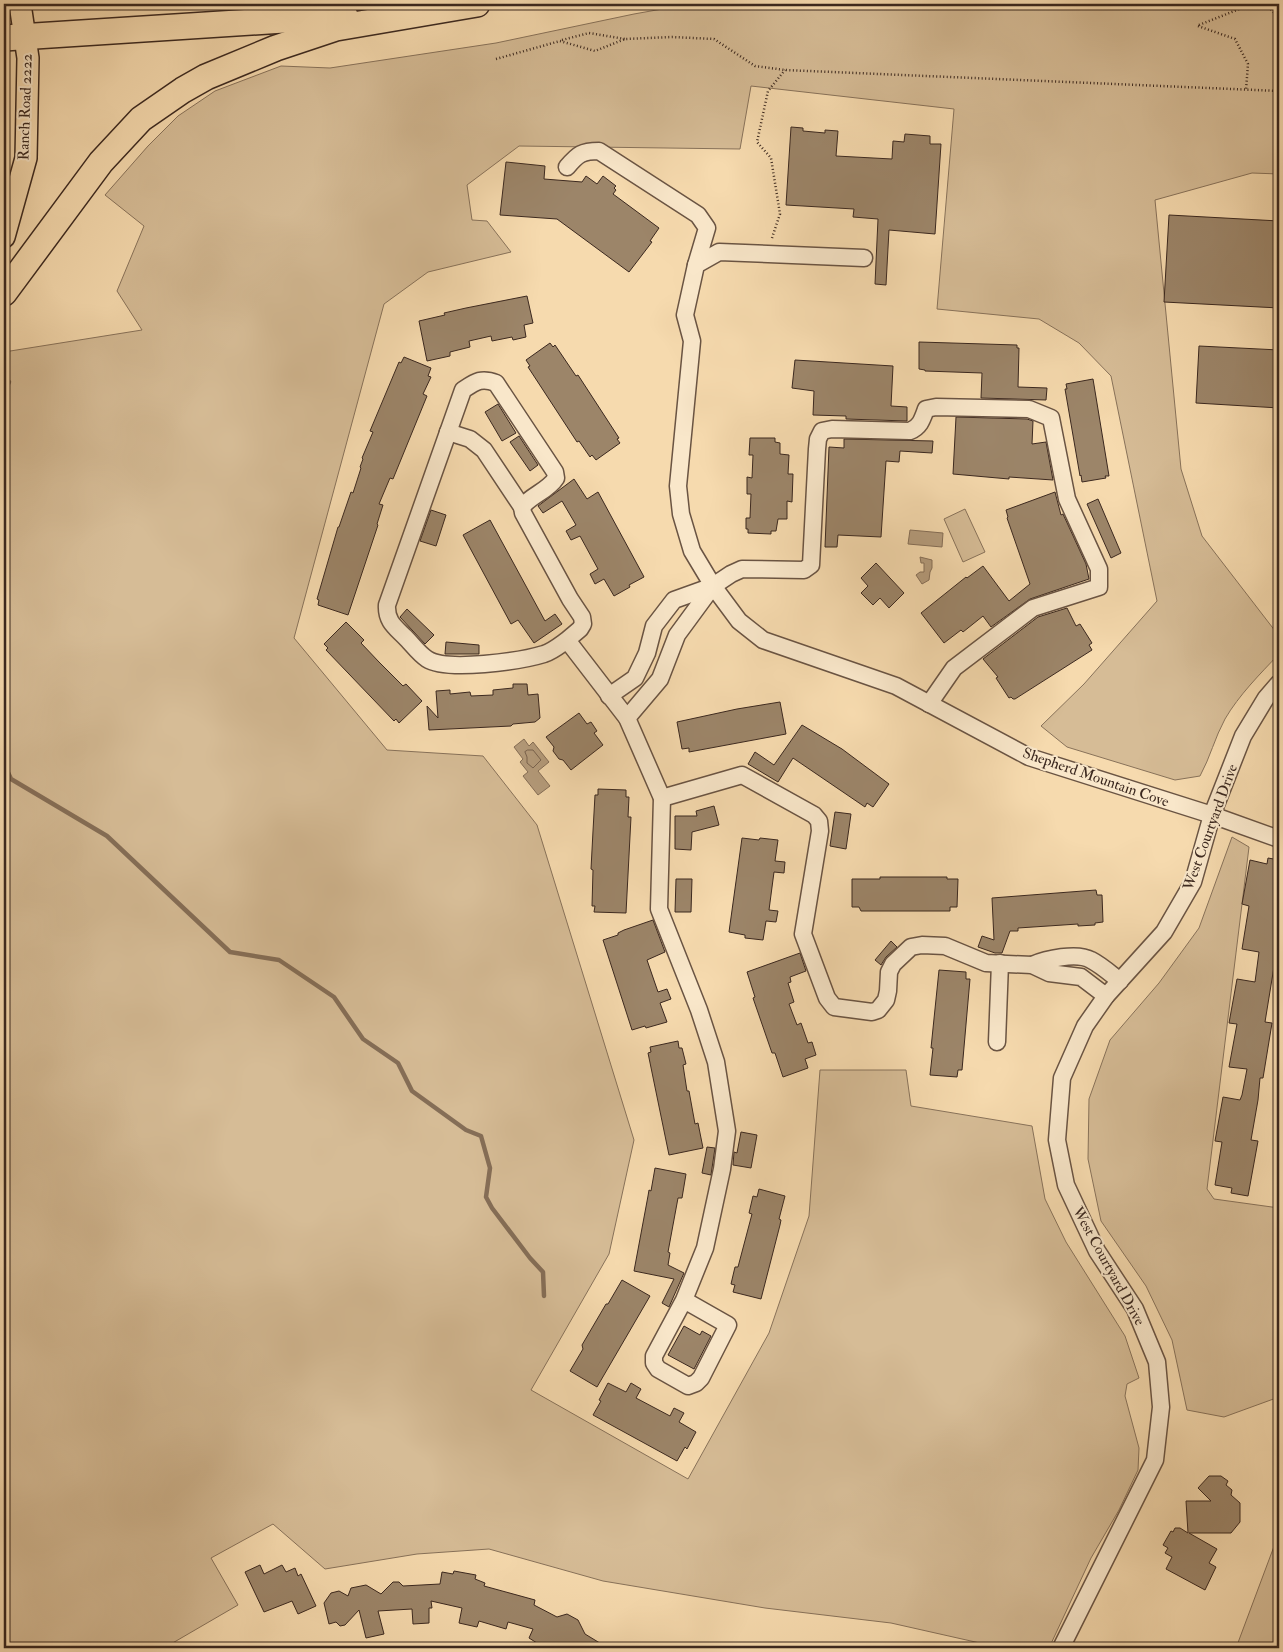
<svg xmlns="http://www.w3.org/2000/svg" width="1283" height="1652" viewBox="0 0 1283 1652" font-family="'IM FELL Double Pica',serif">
  <rect width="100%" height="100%" fill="#f6daae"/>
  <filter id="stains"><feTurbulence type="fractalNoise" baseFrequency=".004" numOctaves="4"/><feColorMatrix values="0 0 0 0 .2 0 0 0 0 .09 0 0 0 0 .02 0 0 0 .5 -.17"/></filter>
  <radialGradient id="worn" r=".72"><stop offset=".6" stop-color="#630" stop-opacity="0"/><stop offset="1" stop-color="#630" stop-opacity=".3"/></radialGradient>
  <!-- green -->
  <g fill="#d6bc96" stroke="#88725a">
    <path d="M690,4H1279V174L1252,173L1155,200L1181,469L1202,536L1279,636V654C1260,674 1239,695 1225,719C1215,737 1210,758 1200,776L1175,780L1067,747L1041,726L1084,684L1157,601L1111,376L1079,343L1039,319L937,309L954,109L751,86L740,149L519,146L467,185L472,220L487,221L511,252L428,272L384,304L294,638L387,750L483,756L537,825L634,1140L609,1254L531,1390L688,1479L769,1333L809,1216L820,1070H906L911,1106L1032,1126L1045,1199L1066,1242L1125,1336L1139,1378L1127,1384L1125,1396L1139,1448L1138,1470L1119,1510L1091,1558L1049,1648H1002L891,1623L765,1608L603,1581L489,1549L417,1554L325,1569L273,1524L211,1558L238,1605L164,1648H4V352L142,330L117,291L144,226L105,195L148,146L178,116L215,91L281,66L330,68L496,43L634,14Z"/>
    <path d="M965,509L985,552L963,562L944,519Z"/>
    <path d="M1232,837L1249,847L1207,1189L1214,1199L1279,1208V1397L1224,1417L1187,1410L1172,1340L1146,1286L1101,1221L1088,1159L1089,1099L1110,1040L1159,983L1199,928Z"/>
    <path d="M1279,1533V1648H1236Z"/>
  </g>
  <!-- water -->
  <g fill="#b69d7d" stroke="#856e57">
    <path d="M910,530L943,533L942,547L908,544Z"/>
    <path d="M920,557L932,560V568L930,572L929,580L922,584L916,575L920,572H924V563H921Z"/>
    <path d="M524,739L529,746L533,742L549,762L538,771L550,786L538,795L523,776L528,772L520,762L523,759L514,747Z"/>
  </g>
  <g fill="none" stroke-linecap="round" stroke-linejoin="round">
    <!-- shore -->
    <path stroke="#78624e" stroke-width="1" d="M528,750H533L541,760L533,768L527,763V757L525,752Z"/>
    <!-- stream -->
    <g stroke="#856e57" stroke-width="4.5">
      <path d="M4,378L9,382L4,392"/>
      <path d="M4,764L11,779L107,836L230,952L279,960L334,997L363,1039L398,1063L412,1091L466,1130L481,1136L490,1168L486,1197L492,1208L530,1258L543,1272L544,1296"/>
    </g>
  </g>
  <!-- building -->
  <g fill="#9c8569" stroke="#3b281f">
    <path d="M791,127L803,128V131L825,133V130L838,131L836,156L892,159L893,141L904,142L905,134L930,136V144H941L935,234L889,230L886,285L875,284L878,219L853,217L854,209L786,205Z"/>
    <path d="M506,162L545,166L544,179L582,182L586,176L597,184L603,176L616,186L614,188L616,190L613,194L659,228L650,241L652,242L629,272L557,219L500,215Z"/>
    <path d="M1169,215L1279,221V308L1164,302Z"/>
    <path d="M527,296L533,323L524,325L526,337L513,340L512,337L492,341L491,336L469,341L470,347L450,352V356L427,361L419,321L445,315L444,313L466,308Z"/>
    <path d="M919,342L1017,345V348H1019L1018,387L1047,388L1046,400L981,398L982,373L925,371V370L919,369Z"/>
    <path d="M550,343L553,347L555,345L576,376L578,375L619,438L617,439L620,443L596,460L592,455L590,457L579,441L577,442L528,367L530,366L526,360Z"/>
    <path d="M1199,346L1279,350V408L1196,403Z"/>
    <path d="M404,357L431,368L428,376L431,377L423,394L427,396L393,479L390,478L379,504L383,505L377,524L378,525L348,615L318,605L319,600L317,599L338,527H339L351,492L353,493L361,468L360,467L363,459L362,458L373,432L370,431L399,362L401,363Z"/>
    <path d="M795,360L893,366L891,406L907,407V421L846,419V416L813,415L814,391L792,388Z"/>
    <path d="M1093,379L1109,476H1105L1106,478L1082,482L1081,475L1080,476L1065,389H1067L1066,384Z"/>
    <path d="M498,404L516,433L502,441L485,412Z"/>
    <path d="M956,417L1027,419L1033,421L1032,444L1046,442L1053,480L1009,477V479L953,474Z"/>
    <path d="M519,436L538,465L530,471L510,442Z"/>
    <path d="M750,438H775V442L780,443V454L789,455L788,474H793L792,502L787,501V519H778L776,531H771V534L748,533V529H746V518H750L751,494H747V477L752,478L753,455H749Z"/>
    <path d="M844,439L933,441L932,453L900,451L899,462L886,461L881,537L838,535L837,547H825L829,447L844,448Z"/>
    <path d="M574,479L587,499L598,492L643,575L644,577L629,585L630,587L614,596L604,579L595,584L590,574L598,569L580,536L571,540L566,531L576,525L562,501L543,513L538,506Z"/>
    <path d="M1055,492L1061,515L1063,514L1086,564L1089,579L1030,599L991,627L983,616L963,632L961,630L944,643L921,613L966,577L967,578L983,566L1009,601L1030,584L1007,518L1008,517L1006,510Z"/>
    <path d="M1098,499L1121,553L1111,558L1087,504Z"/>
    <path d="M431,510L446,515L436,546L420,541Z"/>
    <path d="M490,520L545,621L555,614L562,624L534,643L518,620L511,624L463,535Z"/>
    <path d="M876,563L904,593L889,608L880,598L873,605L861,593L868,586L861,578Z"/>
    <path d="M1067,608L1076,626L1080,624L1092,643L1089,645L1092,650L1015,699H1013L1011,697L1009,698L996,678L998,677L983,659L1038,617Z"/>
    <path d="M407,609L434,635L425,644L400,617Z"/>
    <path d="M346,622L364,640L361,643L379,662L403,686L406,684L422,701L399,723L396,719L394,721L326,650L328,648L324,644Z"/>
    <path d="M446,642L479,645V654H445Z"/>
    <path d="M513,684H527L528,695L538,694L540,718L535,722L513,724L511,726L429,730L427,706L438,718L436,691L450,690V694L470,692L471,696L493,695V690L513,688Z"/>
    <path d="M780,702L786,734L689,752V748L682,749L677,722L737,709Z"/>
    <path d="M579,713L587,724L591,722L597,731L594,733L603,745L571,770L563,760L559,759L553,751L554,747L546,737Z"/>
    <path d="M802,725L842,749L889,784L873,807L867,803L865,807L793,758L778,782L748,764L755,752L774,765Z"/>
    <path d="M598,789L626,790V797H629L628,817H631L626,913L594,912L595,906H592L593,870L591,869L593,831L595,795H598Z"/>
    <path d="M714,806L719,825L692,832L691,850L675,849V816H697L696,811Z"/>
    <path d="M835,812L851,814L846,849L830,846Z"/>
    <path d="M742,838L759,840L760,838L778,840L775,861L785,862L784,873L774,872L769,910L778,911L776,922L766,921L763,940L745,938V935L729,932Z"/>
    <path d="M1268,858L1279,860V936L1265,1022L1272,1023L1263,1078H1260L1258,1100L1251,1140L1258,1141L1248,1196L1231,1193L1232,1188L1215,1185L1222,1142L1215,1141L1223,1097L1240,1100L1242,1095L1247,1069L1229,1067L1237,1024L1229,1023L1237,979L1255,982L1259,952L1242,949L1249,906L1242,904L1250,860L1267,864Z"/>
    <path d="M880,877H947V879H958L957,907H950V911H861L859,907H852V879H880Z"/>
    <path d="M676,879H692L691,912H675Z"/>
    <path d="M1096,890L1097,895H1102L1103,922L1095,923V925L1078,926V924L1018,928V931H1010L1002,953H995L978,947L982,936L994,940L992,898Z"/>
    <path d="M653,920L665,952L647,960L658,992L667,989L671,999L660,1003L667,1022L646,1028L645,1026L632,1030L603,940L618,935V933L624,930Z"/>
    <path d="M891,941L897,947L886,957L881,965L875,960Z"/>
    <path d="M800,953L806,971L790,977L791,982L788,983L794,1002L789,1004L797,1025L801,1023L808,1043L812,1042L816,1055L805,1059L808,1068L783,1077L775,1053H772L753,998L755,997L747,972Z"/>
    <path d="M939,970L966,972V979H970L962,1070H958L957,1077L930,1075L933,1048H931Z"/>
    <path d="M678,1041L679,1048H682L686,1064L683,1065L687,1091H689L695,1124L698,1123L703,1148L669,1155L648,1053L651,1052L650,1047Z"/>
    <path d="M741,1132L757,1135L751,1168L733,1165L734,1152L737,1153Z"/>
    <path d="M707,1147L715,1148L711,1175L702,1173Z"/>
    <path d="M655,1168L686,1174L682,1198H678L668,1252L670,1253L668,1265L684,1273L669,1307L662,1303L674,1279L634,1271L648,1196L649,1190L651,1191Z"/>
    <path d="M759,1189L785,1196L779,1219L781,1220L780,1225L761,1299L733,1292L735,1285L731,1284L735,1267H738L752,1214L749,1213L753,1196L757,1197Z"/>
    <path d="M622,1280L650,1296L597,1387L570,1371L583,1349L582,1345L606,1304H608Z"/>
    <path d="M684,1326L700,1335L702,1331L711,1336L694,1369L668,1355Z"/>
    <path d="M608,1383L626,1392L631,1383L641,1389L636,1398L670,1416L674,1408L684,1413L679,1422L696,1432L687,1449L685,1447L677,1461L593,1415L601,1401L599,1400Z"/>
    <path d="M1209,1476H1221L1228,1481L1226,1485L1232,1490L1231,1495L1240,1503V1522L1231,1533H1189L1217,1549L1209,1563L1216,1567L1205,1590L1166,1569L1172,1557L1165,1553L1168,1548L1163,1545L1171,1531L1173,1532L1175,1528H1180L1188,1533L1186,1501H1211L1198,1488Z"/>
    <path d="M260,1565L264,1574L282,1565L286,1572L295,1568L298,1576L301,1574L316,1606L298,1614L292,1601L264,1612L245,1572Z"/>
    <path d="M454,1571L476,1575L475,1579L485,1583L484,1586L535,1600L534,1605L557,1617L567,1614L578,1620L585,1634L608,1648H545L529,1638L533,1629L508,1622L506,1629L479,1621L477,1627L459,1623L462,1608L431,1601L432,1608H429V1623L413,1624L412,1609L378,1611L384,1634L366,1638L359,1610L345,1625L340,1626L336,1622L329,1624L324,1603L331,1593L339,1591L348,1596L351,1588L366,1585L381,1594L393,1582H399L403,1586L440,1584L442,1572L453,1574Z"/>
  </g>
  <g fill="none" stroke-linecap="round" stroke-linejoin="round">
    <defs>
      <g id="minor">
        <path d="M567,167C578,154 582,151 599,151L698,215L707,228L696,265"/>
        <path d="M864,258L719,252L696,265L685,315L692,341L678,486L681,514L692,551L713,586L739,621L763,640L896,686L1029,757L1212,815L1279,839"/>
        <path d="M448,432L470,439L484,450L522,507"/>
        <path d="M567,640C560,645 553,651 544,654C521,661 447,672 427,659C419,654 412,644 405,637C395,627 386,621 387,605L463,390C475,382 481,377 496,383L555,472L556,478C548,491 531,495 522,507L523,513L570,599L582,617L583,624L580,629L567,640L627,718L662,798L659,909L699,1010L716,1062L727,1131L722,1169L705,1248L684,1300L654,1356V1363L658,1369L688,1386L696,1383L701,1378L728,1325L684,1300"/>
        <path d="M609,696L635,678L647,653L654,626L674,600L713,586L731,574L742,569L804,570L811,565L817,449L818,439L822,431L832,429L910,431C920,427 922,420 926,409L936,407L1029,409L1051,418L1067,499L1099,569V587L1033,608L954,668L929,704"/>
        <path d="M627,718L660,679L677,635L713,586"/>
        <path d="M662,798L742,775L814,815L819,821L820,831L803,934L827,998L834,1007L872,1012L878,1010L886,1000L888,991L889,972L893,964L911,947L922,945L945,946L986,963L1032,965L1049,973L1081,977L1106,996"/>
        <path d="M1032,965C1046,959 1077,952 1091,960C1101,965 1111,974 1120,981"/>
        <path d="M997,1042L1000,963"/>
        <path d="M1061,1648L1155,1460L1161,1407L1157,1362L1135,1309L1097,1251L1066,1185L1057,1140L1062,1078L1085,1026L1106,996L1164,932L1193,882L1212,815L1243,736L1266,698L1279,683"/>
      </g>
      <path id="major" d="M4,237L26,158L28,58L20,4"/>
      <g id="highway">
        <path d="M4,38L345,16"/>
        <path d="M4,293L101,162L141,119L183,90L206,77L276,48L336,28L477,4"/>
      </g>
    </defs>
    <!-- minor casing -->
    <use href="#minor" stroke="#6a5443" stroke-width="19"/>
    <!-- major casing -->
    <use href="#major" stroke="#3b281f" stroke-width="24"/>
    <!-- highway casing -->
    <use href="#highway" stroke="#3b281f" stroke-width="28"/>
    <!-- path -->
    <g stroke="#3b281f" stroke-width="2.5" stroke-dasharray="1 2.5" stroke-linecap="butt">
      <path d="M1266,4L1279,18"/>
      <path d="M1199,25L1252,4"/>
      <path d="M1198,26L1235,39L1248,64L1246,90"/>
      <path d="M562,40L589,33L625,39"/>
      <path d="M496,59L560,41L595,51L625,39L672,37L714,39L755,66L785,70L1279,91"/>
      <path d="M772,238L780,214L771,158L757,142L768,91L785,70"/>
    </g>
    <!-- minor -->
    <use href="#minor" stroke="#f9e7ca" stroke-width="16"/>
    <!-- major -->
    <use href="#major" stroke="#f6daae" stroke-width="21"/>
    <!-- highway -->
    <use href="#highway" stroke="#f6daae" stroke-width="25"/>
  </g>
  <g text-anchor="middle" stroke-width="4" stroke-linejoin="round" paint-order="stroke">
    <!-- street labels -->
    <g font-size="15" fill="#3b281f" stroke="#f9e7ca">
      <text transform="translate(25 107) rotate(-88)" y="5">Ranch Road 2222</text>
      <text transform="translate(1096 777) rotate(19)" y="5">Shepherd Mountain Cove</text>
      <text transform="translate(1210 827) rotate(-70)" y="5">West Courtyard Drive</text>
      <text transform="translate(1109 1266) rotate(61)" y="5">West Courtyard Drive</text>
    </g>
  </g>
  <!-- margin -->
  <rect width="1283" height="1652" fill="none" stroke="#f6daae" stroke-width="20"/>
  <rect x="5" y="5" width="1273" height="1642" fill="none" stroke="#3b281f" stroke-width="2.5"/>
  <rect x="10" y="10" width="1263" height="1632" fill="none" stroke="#3b281f"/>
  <rect width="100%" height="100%" filter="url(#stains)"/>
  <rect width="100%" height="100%" fill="url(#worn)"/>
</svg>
